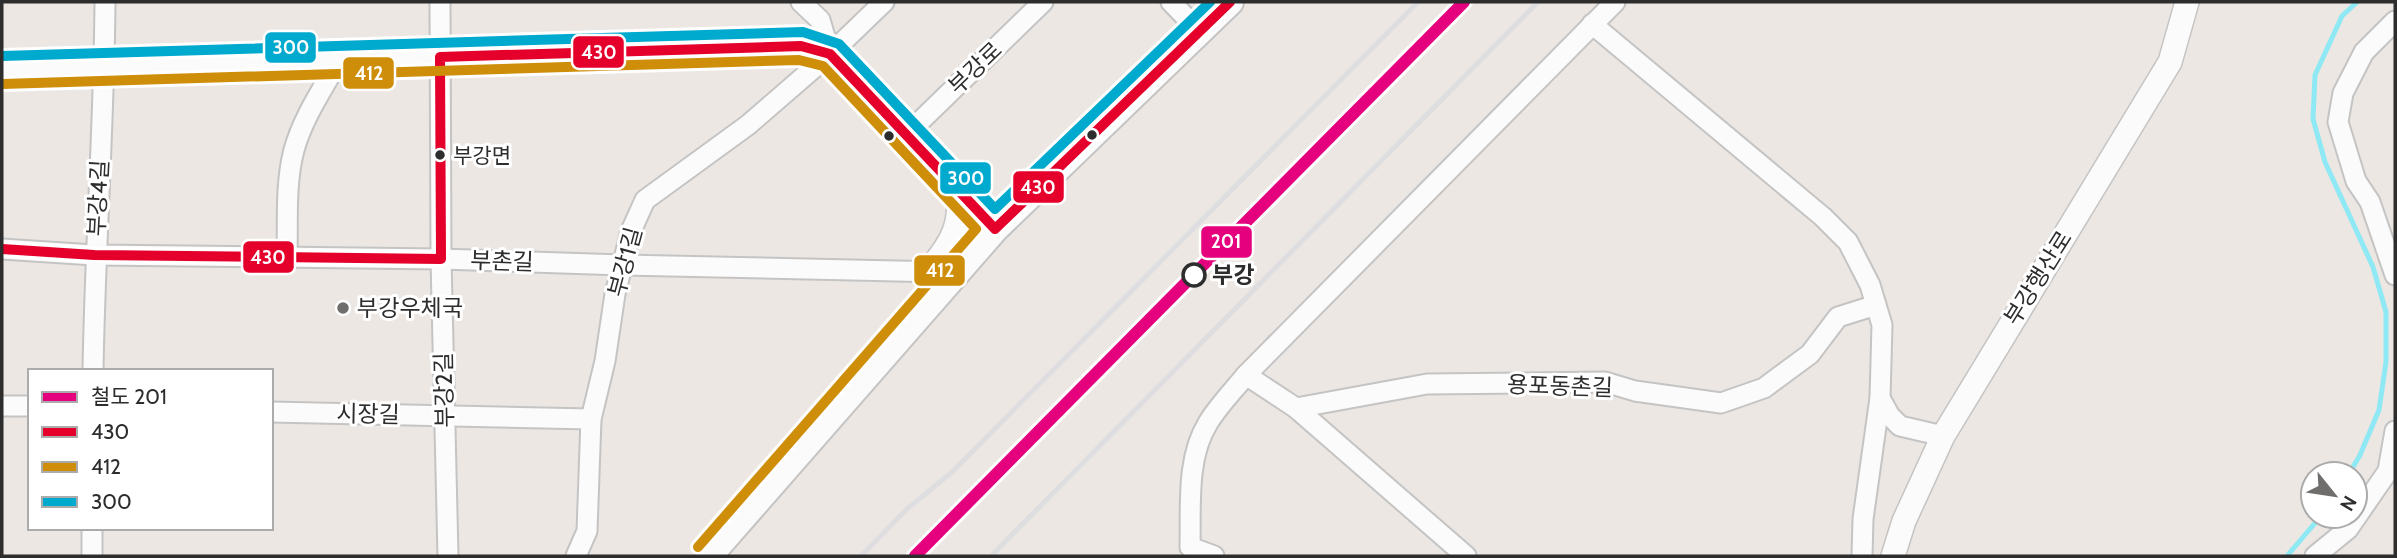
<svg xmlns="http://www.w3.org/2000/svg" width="2397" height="558" viewBox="0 0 2397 558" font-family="Cabin,'Noto Sans KR',sans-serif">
  <rect width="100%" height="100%" fill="#ece7e2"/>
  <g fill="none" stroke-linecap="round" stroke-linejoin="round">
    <!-- stream -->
    <g stroke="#8fe9f4" stroke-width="5">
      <path d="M2349,474L2360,455L2379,410L2386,362V312L2373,267L2325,162L2313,119L2315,75L2342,16L2357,2"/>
      <path d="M2287,556L2321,516"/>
    </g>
    <defs>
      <g id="minor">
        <path d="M440,2L441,259L448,556"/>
        <path d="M801,2L820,20L830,54"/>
        <path d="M1171,2L1199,31"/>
        <path d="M2395,21L2364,52L2343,93L2338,122L2356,181L2370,202L2395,275"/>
        <path d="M1592,24L1823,217L1848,242L1870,285L1882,325L1880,398L1890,416L1900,426L1943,436"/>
        <path d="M907,134L1043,2"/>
        <path d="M2,249L94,255L441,259L623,265L942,272"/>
        <path d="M287,257C288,222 285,184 294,150C303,117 324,87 340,58"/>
        <path d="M93,371C95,248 104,125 105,2"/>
        <path d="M1246,375L1296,408L1427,384L1605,382L1635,391L1721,403L1764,388L1810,354L1838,317L1876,305"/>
        <path d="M2,406H30"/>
        <path d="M1296,408L1466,556"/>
        <path d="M271,412L591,419"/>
        <path d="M92,556V528"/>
        <path d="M576,556L587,531L591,419L605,361L615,294L631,231L645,200L748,125L830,54L884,2"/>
        <path d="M1214,556L1190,547C1191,507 1186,458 1208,423C1218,406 1234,390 1246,375L1615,2"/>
        <path d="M1862,556L1863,519L1880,398"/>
        <path d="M2315,556L2348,529L2388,471L2395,431"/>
      </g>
      <g id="tertiary">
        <path d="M2,70L801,46L830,54L995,229"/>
        <path d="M926,273C950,246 965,223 956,186"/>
        <path d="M1893,556L1904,521L1943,436L2170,62L2187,2"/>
      </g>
      <path id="secondary" d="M709,556L995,229L1230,2"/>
    </defs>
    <!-- minor casing -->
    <use href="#minor" stroke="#c5c4c4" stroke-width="23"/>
    <!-- tertiary casing -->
    <use href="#tertiary" stroke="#c5c4c4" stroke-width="26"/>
    <!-- secondary casing -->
    <use href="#secondary" stroke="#c5c4c4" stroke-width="30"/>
    <!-- minor -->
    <use href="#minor" stroke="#fcfbfb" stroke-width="19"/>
    <!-- tertiary -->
    <use href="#tertiary" stroke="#fcfbfb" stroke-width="23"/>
    <!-- secondary -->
    <use href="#secondary" stroke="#fcfbfb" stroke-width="26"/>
    <!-- rail -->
    <g stroke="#dedee0" stroke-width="5">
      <path d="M861,556L907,509L952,472L1418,2"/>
      <path d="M991,556L1538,2"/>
    </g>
    <defs>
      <path id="bus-1" d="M2,249L94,255L441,259L440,57L801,46L830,54L995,229L1230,2"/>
      <path id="bus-2" d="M2,84L799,60L823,66L976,229L698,547"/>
      <path id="bus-3" d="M2,56L803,32L839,44L995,209L1210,2"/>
    </defs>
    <!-- bus-1 casing -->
    <use href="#bus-1" stroke="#fff" stroke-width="16"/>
    <!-- bus-2 casing -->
    <use href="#bus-2" stroke="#fff" stroke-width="16"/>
    <!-- bus-3 casing -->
    <use href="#bus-3" stroke="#fff" stroke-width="16"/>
    <!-- bus-1 -->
    <use href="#bus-1" stroke="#e4002b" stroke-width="10"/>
    <!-- bus-2 -->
    <use href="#bus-2" stroke="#cf8e09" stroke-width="10"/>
    <!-- bus-3 -->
    <use href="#bus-3" stroke="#00a9ce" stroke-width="10"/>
    <defs>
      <path id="rail-1" d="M915,556L1464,2"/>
    </defs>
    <!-- rail-1 casing -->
    <use href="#rail-1" stroke="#fff" stroke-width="18"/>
    <!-- rail-1 -->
    <use href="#rail-1" stroke="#e5007d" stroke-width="12"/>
  </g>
  <!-- markers -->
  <g fill="#2d2d2d" stroke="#fff" stroke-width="2.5">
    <circle cx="1092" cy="135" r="6"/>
    <circle cx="889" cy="136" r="6"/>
    <circle cx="440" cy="155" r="6"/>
  </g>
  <circle fill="#fff" stroke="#2d2d2d" stroke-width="3.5" cx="1194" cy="275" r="11"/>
  <circle fill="#706e6c" stroke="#fff" stroke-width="2.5" cx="343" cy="308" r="7"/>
  <g text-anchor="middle" stroke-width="6" stroke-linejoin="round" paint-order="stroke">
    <!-- bus labels -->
    <g font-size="21" fill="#2d2d2d" stroke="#fff" text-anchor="start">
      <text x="453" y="163">부강면</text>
    </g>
    <!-- street labels -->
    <g font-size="23" fill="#2d2d2d" stroke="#fff">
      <text transform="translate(975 68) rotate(-44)" y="8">부강로</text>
      <text transform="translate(98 198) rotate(-87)" y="8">부강4길</text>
      <text transform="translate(502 261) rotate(2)" y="8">부촌길</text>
      <text transform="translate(625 262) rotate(-75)" y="8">부강1길</text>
      <text transform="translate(2038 278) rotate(-58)" y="8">부강행산로</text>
      <text transform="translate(1560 386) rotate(2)" y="8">용포동촌길</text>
      <text transform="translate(444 390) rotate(-91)" y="8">부강2길</text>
      <text transform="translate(368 414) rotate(1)" y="8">시장길</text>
    </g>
    <!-- stop labels -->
    <g font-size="23" font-weight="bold" fill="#2d2d2d" stroke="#fff" text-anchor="start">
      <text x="1212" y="283">부강</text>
    </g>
    <!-- poi labels -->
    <g font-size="23" fill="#2d2d2d" stroke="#fff" text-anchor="start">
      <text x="357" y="316">부강우체국</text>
    </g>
  </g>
  <g stroke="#fff" stroke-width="2.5">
    <rect x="264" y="31" width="53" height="33" rx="7" fill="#00a9ce"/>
    <rect x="572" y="35" width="53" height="34" rx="7" fill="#e4002b"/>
    <rect x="342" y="56" width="53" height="34" rx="7" fill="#cf8e09"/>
    <rect x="939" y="161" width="53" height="34" rx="7" fill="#00a9ce"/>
    <rect x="1012" y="170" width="53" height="34" rx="7" fill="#e4002b"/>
    <rect x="1200" y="225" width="53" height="34" rx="7" fill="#e5007d"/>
    <rect x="242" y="240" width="53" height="34" rx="7" fill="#e4002b"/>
    <rect x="913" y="254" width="53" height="33" rx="7" fill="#cf8e09"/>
  </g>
  <g font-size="19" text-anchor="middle" font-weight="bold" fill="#fff">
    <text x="291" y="54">300</text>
    <text x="599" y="59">430</text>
    <text x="369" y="80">412</text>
    <text x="966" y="185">300</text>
    <text x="1038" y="194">430</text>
    <text x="1226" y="248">201</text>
    <text x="268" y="264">430</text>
    <text x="940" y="277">412</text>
  </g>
  <!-- border -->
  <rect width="2397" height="558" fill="none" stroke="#2d2d2d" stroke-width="7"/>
  <!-- legend -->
  <rect x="28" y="369" width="245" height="161" fill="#ffffff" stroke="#ababab" stroke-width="2"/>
  <rect x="42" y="392" width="35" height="10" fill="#e5007d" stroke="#ababab" stroke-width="2"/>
  <text x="91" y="404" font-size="21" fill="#2d2d2d">철도 201</text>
  <rect x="42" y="427" width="35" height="10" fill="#e4002b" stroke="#ababab" stroke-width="2"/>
  <text x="91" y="439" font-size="21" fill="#2d2d2d">430</text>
  <rect x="42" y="462" width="35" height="10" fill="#cf8e09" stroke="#ababab" stroke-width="2"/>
  <text x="91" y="474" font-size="21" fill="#2d2d2d">412</text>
  <rect x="42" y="497" width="35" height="10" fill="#00a9ce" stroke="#ababab" stroke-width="2"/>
  <text x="91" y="509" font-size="21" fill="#2d2d2d">300</text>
  <!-- north arrow -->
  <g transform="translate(2334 495) rotate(120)"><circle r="33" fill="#ffffff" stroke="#ababab" stroke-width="2"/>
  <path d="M0-5L12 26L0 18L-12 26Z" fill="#706e6c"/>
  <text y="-10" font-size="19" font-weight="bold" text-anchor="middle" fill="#2d2d2d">N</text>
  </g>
</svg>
